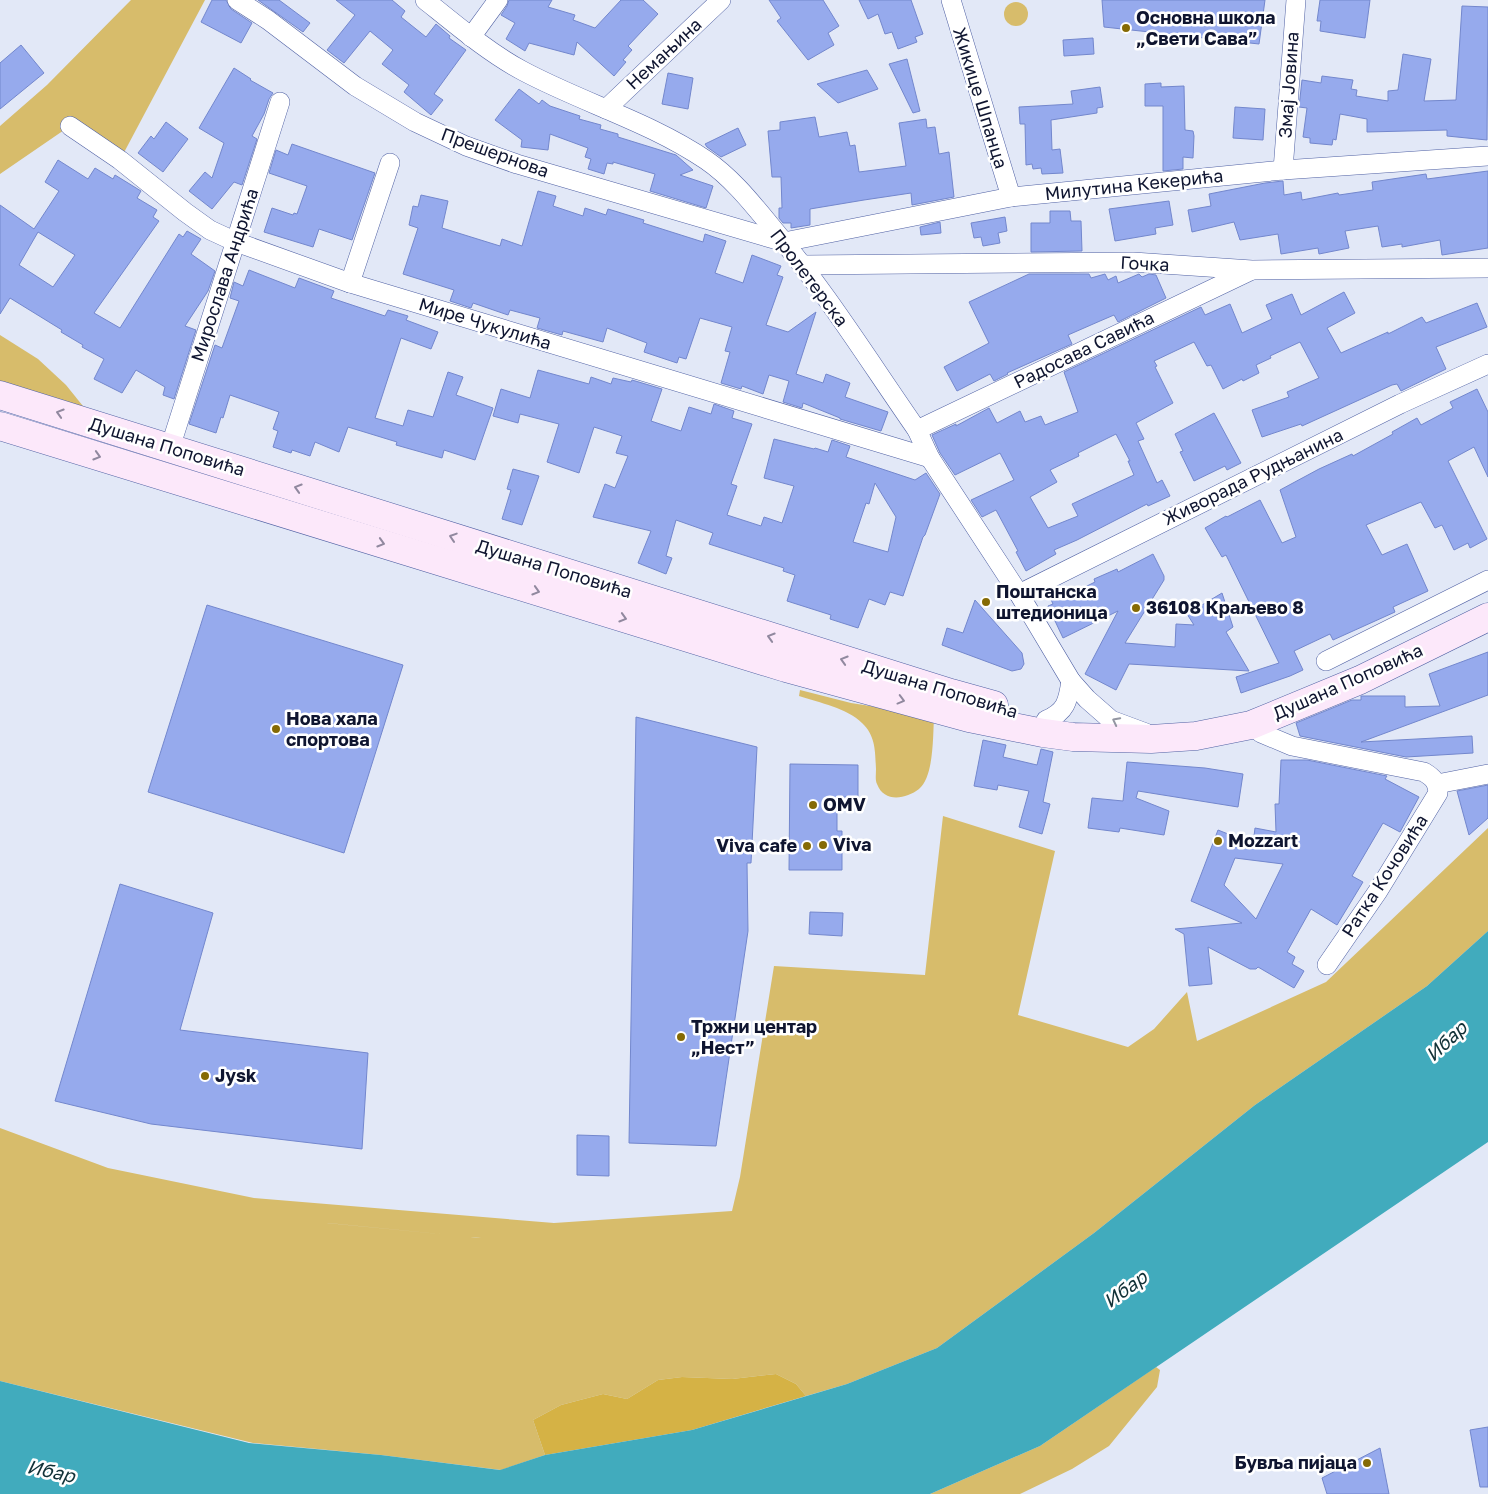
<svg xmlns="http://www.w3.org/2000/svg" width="1488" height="1494" viewBox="0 0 1488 1494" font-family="'Golos Text',sans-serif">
  <rect width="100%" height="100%" fill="#e2e8f7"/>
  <!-- green -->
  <g fill="#d7bc6b" fill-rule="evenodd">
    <path d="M131,0H205L120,160L70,126L0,174V126L47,85Z"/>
    <circle cx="1016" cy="14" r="12"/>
    <path d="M0,335L38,359L66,385L99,426L0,395Z"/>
    <path d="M800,690L851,703L934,716C933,735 934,777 919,789C906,799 884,803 877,784C875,780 876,774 876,769C875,752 876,736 862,723C847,708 820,703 799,696Z"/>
    <path d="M943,816L1055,851L1018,1015L1128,1047L1154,1029L1187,992L1197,1041L1326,982L1488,828V931L1427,986L1255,1105L1094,1233L937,1348L847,1384L806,1396L796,1384L776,1374L732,1379L682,1377L658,1380L627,1399L603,1394L561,1405L533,1420L545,1455L501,1470L381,1455L253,1443L0,1381V1128L108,1168L254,1198L554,1223L732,1211L740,1177L774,966L925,975ZM327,1223H328L481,1238Z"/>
    <path d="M1156,1367L1160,1370L1157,1387L1109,1446L1072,1469L1020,1494H930L1040,1446Z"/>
  </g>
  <!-- forest -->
  <path fill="#d5b245" d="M776,1374L796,1384L806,1396L692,1430L545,1455L533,1420L561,1405L603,1394L627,1399L658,1380L682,1377L732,1379Z"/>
  <!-- water -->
  <path fill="#41abbd" d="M1488,931V1142L1040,1446L930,1494H0V1381L249,1443L381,1455L500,1470L545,1455L692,1430L847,1384L937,1348L1094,1233L1255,1105L1427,986Z"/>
  <!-- building -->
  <g fill="#96aaed" stroke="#7387cd" fill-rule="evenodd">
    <path d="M212,0H226L231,9L252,23L241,43L201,22Z"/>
    <path d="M258,0H279L310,23L303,32Z"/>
    <path d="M336,0H392L405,11L401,17L426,37L436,24L450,36L449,38L466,50L434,94L443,100L431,115L404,92L409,85L382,64L393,50L370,31L344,63L327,50L355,15Z"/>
    <path d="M509,0H552L548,7L575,15L573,20L595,28L621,0H643L658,14L628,46L632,50L623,60L626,62L614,76L577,42L574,55L529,43L525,51L506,39L515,23L501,15L507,6Z"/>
    <path d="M769,0H823L839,26L828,33L834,45L808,60L777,21L781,18Z"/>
    <path d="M859,0H911L923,34L915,37L917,42L898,49L892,32L885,34L878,14L868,19Z"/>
    <path d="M1102,0H1265L1259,44L1104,27Z"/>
    <path d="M1320,0H1370L1365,38L1320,31L1321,21H1317Z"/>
    <path d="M1462,6L1488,7L1487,140L1447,136V130L1367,132V119L1340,114L1336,140L1333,139L1332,145L1310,143V138L1303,137L1307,108L1299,107L1302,80L1321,83L1322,76L1353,80L1351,89L1357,90L1356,96L1388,101V91L1398,90L1403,54L1431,59L1424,101L1456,100Z"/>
    <path d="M1093,38L1094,54L1064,56L1063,40Z"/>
    <path d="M21,45L44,73L0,109V63Z"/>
    <path d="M907,59L920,111L913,113L889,64Z"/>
    <path d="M234,68L251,79L250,80L273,93L269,99L264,114L252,136L257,139L242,185L234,182L212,209L189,191L205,172L212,178L224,143L199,128Z"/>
    <path d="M867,70L878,89L838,103L817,84Z"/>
    <path d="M668,73L693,78L688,109L662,104Z"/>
    <path d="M1161,83V87L1184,86L1185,130L1193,131L1194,136L1193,158L1183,157V169L1163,171V106H1145V84Z"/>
    <path d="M1100,87L1103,107L1097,108V113L1051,120L1052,150L1060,149L1063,173L1042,174L1041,168L1033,169L1032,164L1026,165L1025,124H1020L1019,107L1073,104L1071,91Z"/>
    <path d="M519,89L539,104L542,100L550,106L580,116L579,119L601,125L600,129L618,134V137L676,155L693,170L680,175L713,186L706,208L650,191L655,174L613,162V164L607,163L604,174L588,169L591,159L585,157L588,148L550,134L548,150L521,147L522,140L495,120Z"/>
    <path d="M1235,107L1265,109L1263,140L1233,138Z"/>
    <path d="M815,117L819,137L847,132L850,146L855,145L859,172L906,166L899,123L926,119L927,128L935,127L939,154L949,152L954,197L912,205L911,193L864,200L810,209V225L791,228V223H783L779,218V208H782L781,177H772L768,131L780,130V122Z"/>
    <path d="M166,122L188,139L163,172L138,153L151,136L154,139Z"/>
    <path d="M738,128L746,145L721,157L707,147L705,144Z"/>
    <path d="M292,144L375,173L352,240L319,229L313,247L264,232L272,208L293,215L294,213L297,214L307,186L269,173L276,150L288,155Z"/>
    <path d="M58,160L88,179L95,168L113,179L115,175L141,191L137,198L157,210L153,217L159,221L94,313L120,328L179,234L183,237L187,231L201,239L191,254L215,271L208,291L185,326L196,330L174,399L163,395L165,387L136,370L122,393L94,379L104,359L82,347L83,345L61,332L62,330L10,298L0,314V205L34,229L59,191L45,182ZM38,232L75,255L53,287L19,265Z"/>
    <path d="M1488,171V248L1442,255L1440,240L1402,247V244L1382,247L1378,226L1345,231L1349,248L1319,254L1318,248L1281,254L1278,234L1240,240L1234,222L1192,232L1188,210L1211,206L1209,194L1265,183L1283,181L1284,195L1301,192L1302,200L1338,193L1339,195L1373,190L1372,182L1426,174L1427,179Z"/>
    <path d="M538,191L556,196L553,206L583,216L585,208L606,215L608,209L644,220L643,223L703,242L705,234L726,241L715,273L743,283L752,255L781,266L777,275L783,277L766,325L788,332L816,312L796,374L823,383L826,374L850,383L845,397L888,412L881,431L840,419V418L803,403L802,408L783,402L789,381L769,375L763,394L742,386L741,389L721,383L730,352L725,351L732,327L700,318L686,359L679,357L677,363L644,352L647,343L607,328L603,342L563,331L562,335L537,328L540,318L510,310L508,315L473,303L471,308L450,301L454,290L403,274L418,228L409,225L413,206L418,207L421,195L448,201L442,228L500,246L502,239L522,246Z"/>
    <path d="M1169,201L1173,225L1155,228L1156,234L1115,241L1109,209Z"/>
    <path d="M1050,211H1070L1071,221H1081L1082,251L1031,252V223H1050Z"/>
    <path d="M1005,217L1007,231L998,233L1000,243L983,246L981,237L974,238L971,223Z"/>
    <path d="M940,222L941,233L921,235L920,227Z"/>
    <path d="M249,270L295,288L299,278L334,291L331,298L385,316L388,310L408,316L406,320L438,332L431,349L401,338L375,418L403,426L408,410L433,417L448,372L463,377L456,395L493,408L475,460L444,450L442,458L396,445L397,442L348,427L339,452L315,442L310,456L292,450L291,453L273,447L278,431L273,429L279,412L230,395L223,418L221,417L216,433L189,424L215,345L222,348L239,301L230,298L234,282L243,286Z"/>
    <path d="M1029,274H1089L1091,278L1105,274L1108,280L1116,276L1118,283L1139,274L1142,277L1149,274L1156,275L1166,298L1118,322L1114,315L1100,321L1068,335L1072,344L1007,373L1008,374L994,381L990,374L957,391L944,367L989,343L969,302Z"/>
    <path d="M1344,292L1355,313L1327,328L1341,353L1388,332V334L1422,317L1426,323L1477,303L1487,327L1436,347L1446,369L1401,391L1397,384L1392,385L1302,426L1301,424L1262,437L1252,410L1289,397L1287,392L1319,378L1300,342L1270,356L1271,358L1256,365L1259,373L1243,381L1242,379L1223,389L1211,365L1207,366L1194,342L1154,361L1157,366L1155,367L1173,403L1136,423L1144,439L1138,441L1157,483L1162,480L1170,496L1148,506L1147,504L1077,540L1054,550L1056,554L1026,571L1016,552L1018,551L996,510L982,517L971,500L1014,480L1000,453L955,475L940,453L932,435L956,424V426L989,408L997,423L1020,411L1025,422L1041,416L1045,425L1078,412L1064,372L1201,307L1205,315L1230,304L1242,333L1272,319L1266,305L1292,294L1301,315ZM1116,434L1130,461H1128L1134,475L1072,504L1078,516L1048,528L1030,497L1057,482L1050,470L1079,456L1078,453Z"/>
    <path d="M538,370L589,384L591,377L611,384L613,378L631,382L632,380L662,389L651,421L681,431L689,407L711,414L714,404L734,411L732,418L752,424L731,484L737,486L727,515L761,526L764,517L782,523L794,486L764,478L774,439L814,449L815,448L828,452L832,440L850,446L846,457L915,480L926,473L940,494L925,535L923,537L903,596L890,592L885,605L869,599L858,628L830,619L831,615L787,601L795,575L783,571L784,568L709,544L713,533L676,520L666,556L672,558L666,574L638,563L651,531L593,517L605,484L615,488L628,456L616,453L622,436L594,427L579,473L547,462L559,424L520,414L518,423L493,416L501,389L530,398ZM875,483L896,517L888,552L853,542L866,503L869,504Z"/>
    <path d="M1477,389L1488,412V477L1474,447L1448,461L1487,539L1470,548L1468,543L1454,550L1442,525L1435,528L1421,502L1366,525L1382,555L1407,544L1428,591L1393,607L1395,612L1333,640L1330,634L1294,651L1303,670L1290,676L1241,693L1236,677L1279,663L1226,555L1222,557L1205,528L1226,516L1227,517L1260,500L1282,543L1296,537L1280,490L1319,469L1352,454L1353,456L1393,434L1392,432L1417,418L1421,425L1453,408L1450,402Z"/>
    <path d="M1214,413L1241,463L1227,470L1225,466L1194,481L1180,452L1183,451L1175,434Z"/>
    <path d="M513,469L539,476L522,525L502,519L511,490L507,489Z"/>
    <path d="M1153,554L1164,576V580L1125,643L1175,647L1176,624L1194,625L1187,614L1222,593L1233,627L1226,632L1249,671L1129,664L1116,690L1085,674L1118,611L1063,638L1048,606L1053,604L1049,595L1063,588L1067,596L1095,582L1094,579L1117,569L1118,572Z"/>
    <path d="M975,600L1022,653L1024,664L1021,669L1012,671L942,645L947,628L963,633Z"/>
    <path d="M207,605L403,665L344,853L148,792Z"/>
    <path d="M1488,652V695L1361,742L1472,736L1473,753L1406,757L1300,736L1296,723L1352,700H1361V696H1405V707L1440,706L1429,674Z"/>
    <path d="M636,717L757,747L751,863H747L748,931L716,1146L629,1143Z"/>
    <path d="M983,740L1006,745L1003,757L1037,765L1041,749L1053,752L1043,802L1050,804L1042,834L1019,827L1029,791L998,785L997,790L974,786Z"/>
    <path d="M1281,760H1307L1387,776L1385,779L1419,797L1400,832L1383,823L1352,876L1363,882L1337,925L1311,909L1287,952L1295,957L1292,964L1304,971L1294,988L1258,967L1256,969H1250L1208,947L1212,984L1189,986L1184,934L1175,929L1242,923L1191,901L1218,830L1253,844L1255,828L1276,832L1275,804H1279ZM1235,858L1283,864L1256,919L1224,885Z"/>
    <path d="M1127,762L1205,768L1243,774L1238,807L1138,791L1136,798L1169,811L1164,835L1120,828L1119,832L1088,828L1092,798L1123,801Z"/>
    <path d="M790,764L858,765V797H837V831H842V870H789Z"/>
    <path d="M1488,785V818L1469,835L1457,791Z"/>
    <path d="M120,884L213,913L180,1030L368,1053L362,1149L151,1124L55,1101Z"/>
    <path d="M810,912L843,913L842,936L809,934Z"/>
    <path d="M577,1135L609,1136V1176L577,1175Z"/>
    <path d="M1488,1427V1487H1480L1470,1430Z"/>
    <path d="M1380,1448L1389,1494H1327L1322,1478Z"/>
  </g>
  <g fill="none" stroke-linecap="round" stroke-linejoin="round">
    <defs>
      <g id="minor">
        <path d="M237,0L268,20L355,86L415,122L466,146L517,164L784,242L1011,197L1283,170L1488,156"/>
        <path d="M425,0C455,24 489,53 523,71C583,103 650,122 706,160C731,177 751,202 770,225C824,289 869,361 917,430L930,458L1019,594L1071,681L1087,699L1111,720L1146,733"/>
        <path d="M951,0L1011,197"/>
        <path d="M471,37L498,0"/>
        <path d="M606,109L721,0"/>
        <path d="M70,126L120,160L185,212L210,230L236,242L350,283L930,458"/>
        <path d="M1283,170L1296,0"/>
        <path d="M803,265L1133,262L1252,270L1488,268"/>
        <path d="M350,283L390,163"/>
        <path d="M917,430L1250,271"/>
        <path d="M170,448L280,102"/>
        <path d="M1019,594L1400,404L1488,364"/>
        <path d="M1326,661L1488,580"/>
        <path d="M1046,720C1066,712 1068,701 1071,681"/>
        <path d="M1251,725L1261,733L1292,746L1424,772C1434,778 1437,782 1438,793L1378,891L1327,965"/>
        <path d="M1437,784L1488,774"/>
      </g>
      <g id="secondary">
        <path d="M0,395L951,693L994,705"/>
        <path d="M0,426L786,668L969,718L1043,733L1073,737L1151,739L1196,736L1251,725L1360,680L1488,617"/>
      </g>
    </defs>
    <!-- minor casing -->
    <use href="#minor" stroke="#5061a4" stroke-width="20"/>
    <!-- secondary casing -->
    <use href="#secondary" stroke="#5061a4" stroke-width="29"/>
    <!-- minor -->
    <use href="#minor" stroke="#fff" stroke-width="19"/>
    <!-- secondary -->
    <use href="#secondary" stroke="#fce8fa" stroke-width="28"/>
  </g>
  <!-- one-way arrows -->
  <defs><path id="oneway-chevron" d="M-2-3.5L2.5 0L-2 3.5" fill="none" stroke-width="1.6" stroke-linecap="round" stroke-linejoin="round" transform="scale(1.25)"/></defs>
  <g stroke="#91899f">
    <use href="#oneway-chevron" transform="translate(60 413) rotate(-163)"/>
    <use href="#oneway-chevron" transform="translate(97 456) rotate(17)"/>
    <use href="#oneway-chevron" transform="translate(298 488) rotate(-163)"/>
    <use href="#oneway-chevron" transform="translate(453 537) rotate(-162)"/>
    <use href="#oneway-chevron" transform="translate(381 543) rotate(17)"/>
    <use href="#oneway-chevron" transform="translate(536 591) rotate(17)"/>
    <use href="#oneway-chevron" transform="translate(623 618) rotate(17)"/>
    <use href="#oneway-chevron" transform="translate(771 637) rotate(-163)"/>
    <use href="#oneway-chevron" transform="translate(844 660) rotate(-163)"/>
    <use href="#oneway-chevron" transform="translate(901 700) rotate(15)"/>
  </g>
  <use stroke="#9396a2" href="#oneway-chevron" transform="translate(1116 721) rotate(-153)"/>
  <!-- markers -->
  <g fill="#856a05" stroke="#fff" stroke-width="2">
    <circle cx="1126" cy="28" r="5"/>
    <circle cx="986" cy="602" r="5"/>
    <circle cx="1136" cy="608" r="5"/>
    <circle cx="276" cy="729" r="5"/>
    <circle cx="813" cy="805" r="5"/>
    <circle cx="1218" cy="841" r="5"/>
    <circle cx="823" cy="845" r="5"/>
    <circle cx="807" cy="846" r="5"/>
    <circle cx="681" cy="1037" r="5"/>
    <circle cx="205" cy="1076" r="5"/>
    <circle cx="1367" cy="1463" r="5"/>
  </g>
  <g text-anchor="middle" stroke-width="5" stroke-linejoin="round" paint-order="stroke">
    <!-- poi labels -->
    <g font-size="18" font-weight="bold" fill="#0f1530" stroke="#fff" text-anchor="start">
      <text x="1136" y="24">Основна школа<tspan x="1136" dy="21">„Свети Сава”</tspan></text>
      <text x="996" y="598">Поштанска<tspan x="996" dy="21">штедионица</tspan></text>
      <text x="1146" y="614">36108 Краљево 8</text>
      <text x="286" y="725">Нова хала<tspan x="286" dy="21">спортова</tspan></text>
      <text x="823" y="811">OMV</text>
      <text x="1228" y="847">Mozzart</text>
      <text x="833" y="851">Viva</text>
      <text x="797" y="852" text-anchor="end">Viva cafe</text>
      <text x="691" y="1033">Тржни центар<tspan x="691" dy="21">„Нест”</tspan></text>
      <text x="215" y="1082">Jysk</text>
      <text x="1357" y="1469" text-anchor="end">Бувља пијаца</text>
    </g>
    <!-- street labels -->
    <g font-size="18" fill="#0f1530" stroke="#fff">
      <text transform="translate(664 54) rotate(-43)" y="6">Немањина</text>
      <text transform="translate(1289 85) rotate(-86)" y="6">Змај Јовина</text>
      <text transform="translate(980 98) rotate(73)" y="6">Жикице Шпанца</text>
      <text transform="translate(495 153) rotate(20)" y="6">Прешернова</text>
      <text transform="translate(1134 185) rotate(-6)" y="6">Милутина Кекерића</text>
      <text transform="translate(1145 264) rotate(3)" y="6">Гочка</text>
      <text transform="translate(225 275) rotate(-72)" y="6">Мирослава Андрића</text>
      <text transform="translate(809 278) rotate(53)" y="6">Пролетерска</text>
      <text transform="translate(485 324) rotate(17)" y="6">Мире Чукулића</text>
      <text transform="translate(1084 350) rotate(-26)" y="6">Радосава Савића</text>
      <text transform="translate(167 447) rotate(17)" y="6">Душана Поповића</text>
      <text transform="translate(1253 477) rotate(-26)" y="6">Живорада Рудњанина</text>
      <text transform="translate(554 569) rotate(17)" y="6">Душана Поповића</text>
      <text transform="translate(1348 682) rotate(-24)" y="6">Душана Поповића</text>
      <text transform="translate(940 689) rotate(17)" y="6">Душана Поповића</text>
      <text transform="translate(1385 876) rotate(-57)" y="6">Ратка Кочовића</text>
    </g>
    <!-- water labels -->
    <g font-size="19" font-style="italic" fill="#113137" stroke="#fff">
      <text transform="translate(1446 1041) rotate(-43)" y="7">Ибар</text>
      <text transform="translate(1125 1289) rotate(-36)" y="7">Ибар</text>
      <text transform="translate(51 1471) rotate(12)" y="7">Ибар</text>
    </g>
  </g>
</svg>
